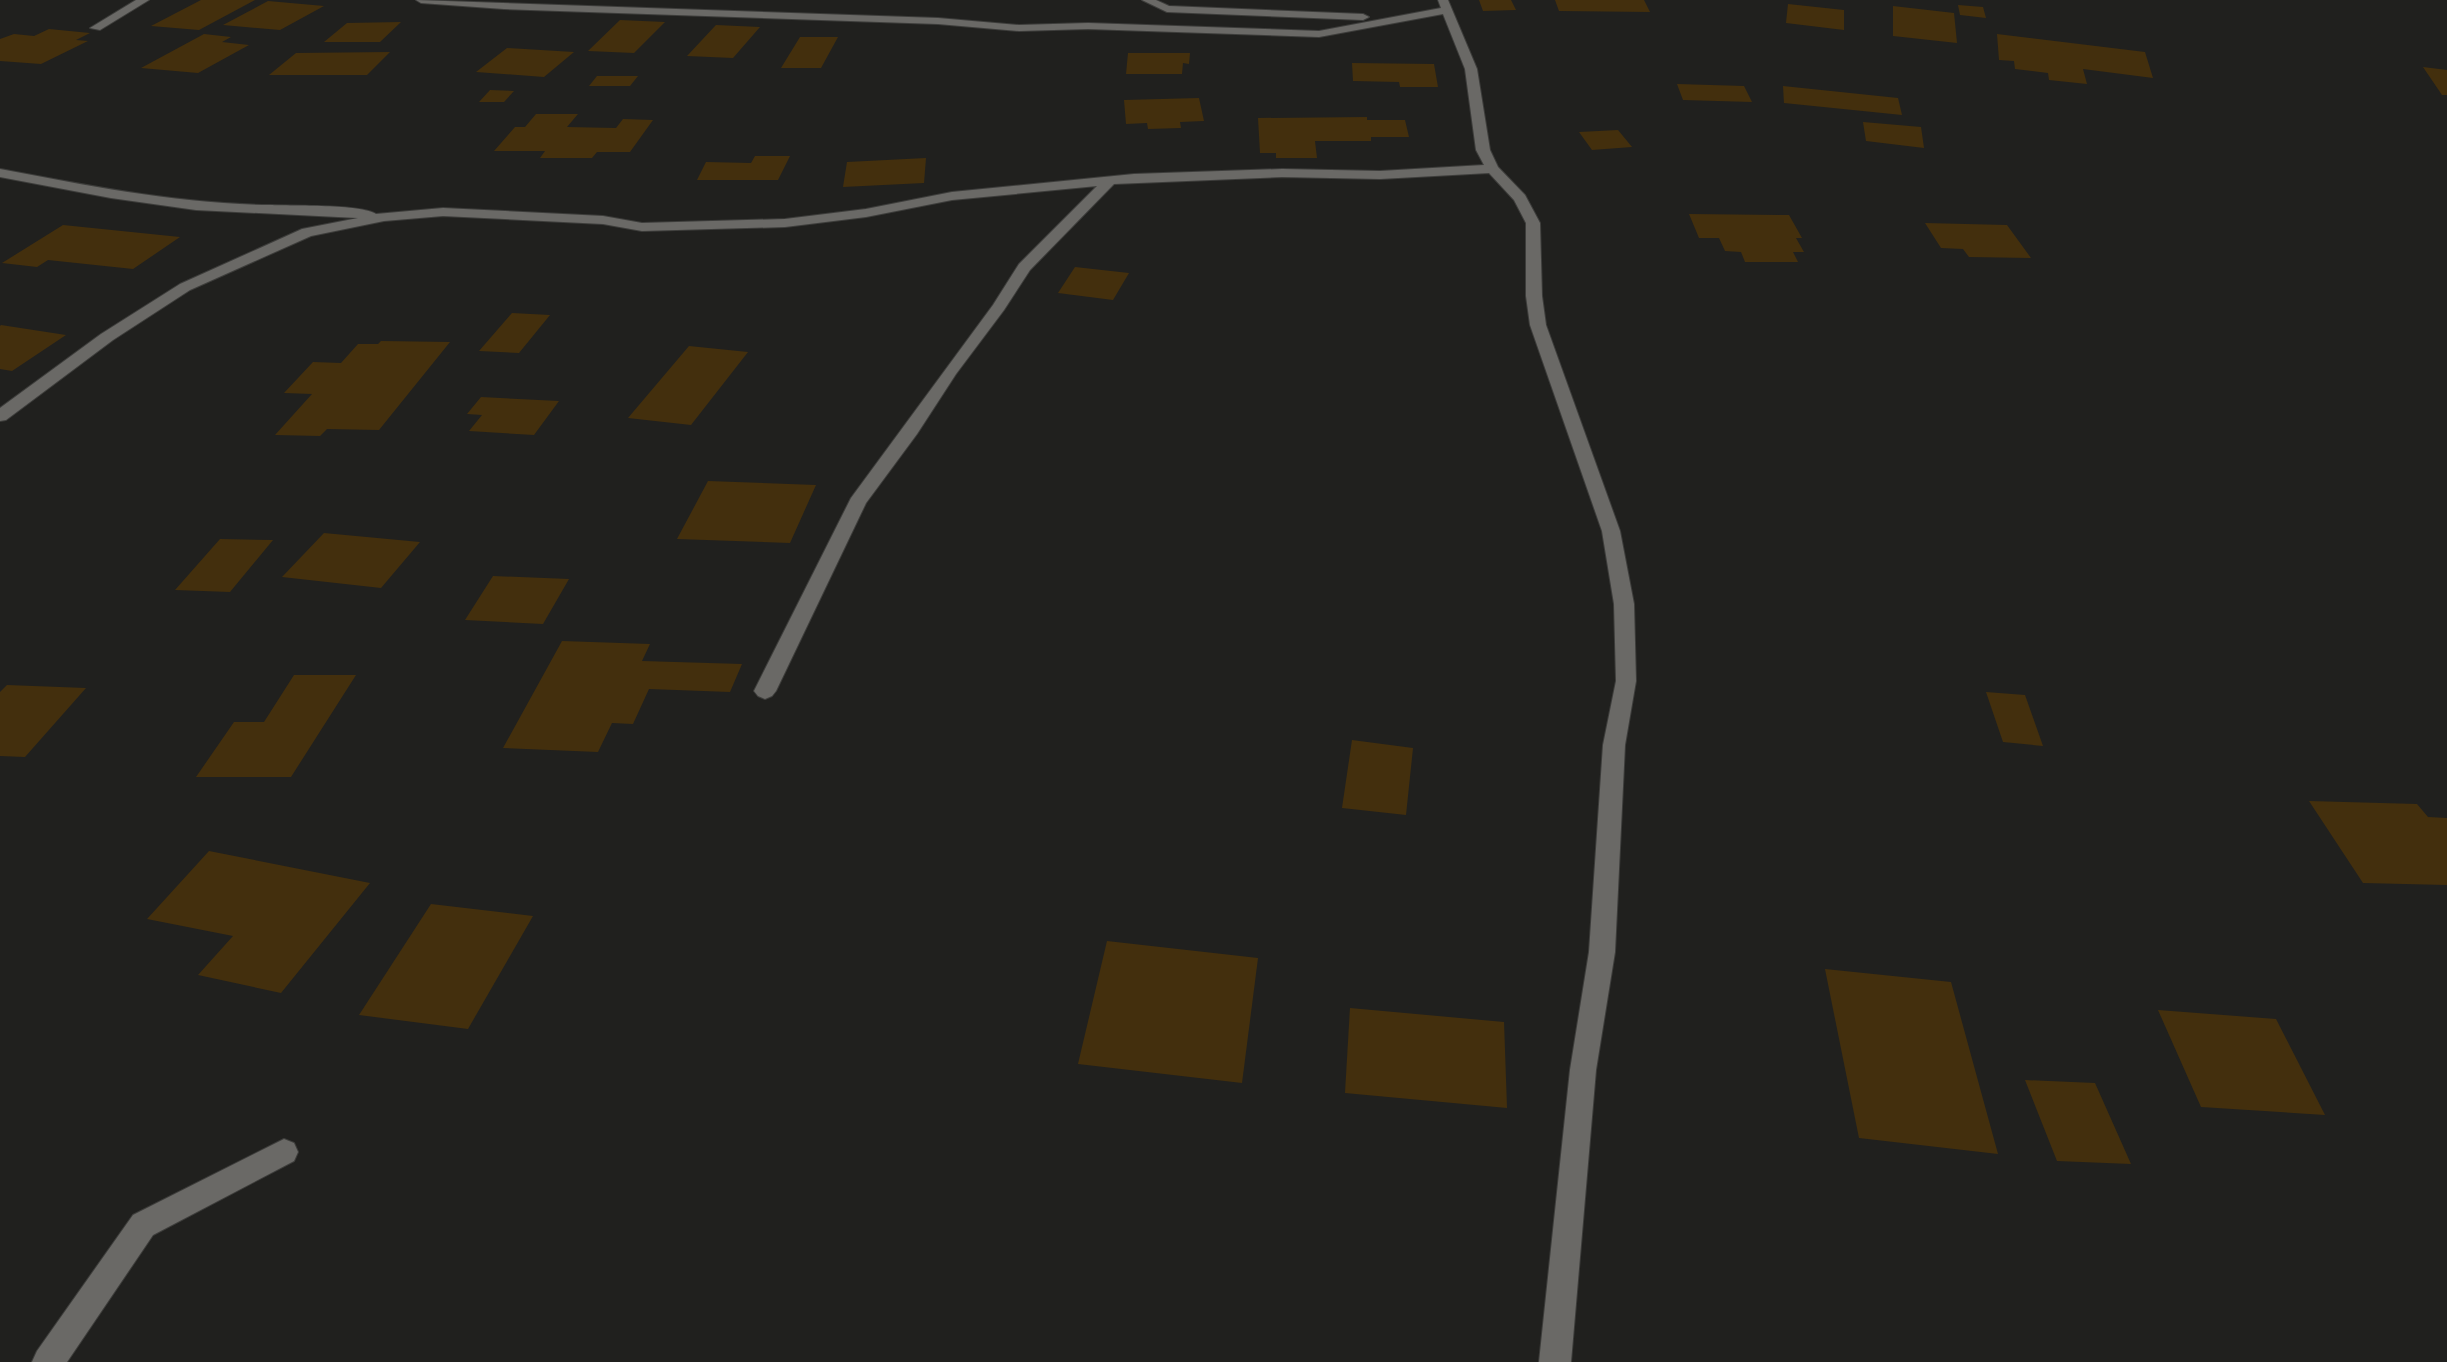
<svg xmlns="http://www.w3.org/2000/svg" width="2447" height="1362" viewBox="0 0 2447 1362" font-family="Lato,sans-serif">
  <rect width="100%" height="100%" fill="#20201e"/>
  <!-- building -->
  <g fill="#432f0d">
    <path d="M201,0H255L199,30L151,26Z"/>
    <path d="M1479,0H1511L1516,10L1483,11Z"/>
    <path d="M1555,0H1644L1650,12L1559,11Z"/>
    <path d="M268,1L324,6L280,30L223,25Z"/>
    <path d="M1788,4L1844,10V30L1786,23Z"/>
    <path d="M1958,5L1983,7L1986,18L1960,15Z"/>
    <path d="M1893,6L1954,13L1957,43L1893,36Z"/>
    <path d="M620,20L665,22L634,53L588,51Z"/>
    <path d="M401,22L380,42H324L347,23Z"/>
    <path d="M716,25L760,27L733,58L687,56Z"/>
    <path d="M49,29L90,33L76,40L88,41L41,64L0,61V39L14,34L34,36Z"/>
    <path d="M204,34L231,37L222,42L249,45L198,73L141,68Z"/>
    <path d="M1997,34L2145,52L2153,78L2083,69L2087,84L2049,80L2048,73L2015,69L2014,61L1999,60Z"/>
    <path d="M800,37H838L821,68H781Z"/>
    <path d="M507,48L574,52L544,77L476,72Z"/>
    <path d="M390,52L367,75H269L296,53Z"/>
    <path d="M1128,53H1190L1189,64L1183,63L1182,74H1126Z"/>
    <path d="M1352,63L1434,64L1438,87H1400L1399,82L1353,81Z"/>
    <path d="M2423,67L2447,70V95H2442Z"/>
    <path d="M597,76H638L630,86H589Z"/>
    <path d="M1677,84L1744,86L1752,102L1683,100Z"/>
    <path d="M1783,86L1898,98L1902,115L1784,103Z"/>
    <path d="M490,90L514,91L504,102H479Z"/>
    <path d="M1199,98L1204,121L1180,122L1181,128L1148,129L1147,123L1126,124L1124,100Z"/>
    <path d="M536,114H578L567,127L616,128L623,119L653,120L630,152H597L592,158H540L545,151H494L515,127H525Z"/>
    <path d="M1367,117V120H1405L1409,137H1371V141H1315L1317,158H1276V153H1260L1258,118Z"/>
    <path d="M1863,122L1921,127L1924,148L1866,141Z"/>
    <path d="M1618,130L1632,147L1592,150L1579,132Z"/>
    <path d="M755,156H790L778,180H697L706,162L751,163Z"/>
    <path d="M926,158L924,183L843,187L847,162Z"/>
    <path d="M1689,214L1789,215L1802,238H1796L1804,252H1793L1798,262H1745L1741,252L1725,251L1719,238H1699Z"/>
    <path d="M1925,223L2007,225L2031,258L1969,257L1963,249L1941,248Z"/>
    <path d="M63,225L180,237L133,269L48,260L37,267L2,263Z"/>
    <path d="M1075,267L1129,273L1113,300L1058,293Z"/>
    <path d="M512,313L550,315L519,353L479,351Z"/>
    <path d="M0,326L1,325L66,335L12,371L0,369Z"/>
    <path d="M381,341L450,342L379,430L327,429L320,436L275,435L312,394L284,393L313,362L341,363L358,344H378Z"/>
    <path d="M689,346L748,352L691,425L628,418Z"/>
    <path d="M481,397L559,401L534,435L469,431L482,415L467,414Z"/>
    <path d="M708,481L816,485L790,543L677,539Z"/>
    <path d="M324,533L420,542L381,588L282,577Z"/>
    <path d="M220,539L273,540L230,592L175,590Z"/>
    <path d="M493,576L569,579L543,624L465,620Z"/>
    <path d="M562,641L650,644L642,661L742,664L730,692L649,689L633,724L612,723L598,752L503,748Z"/>
    <path d="M294,675H356L291,777H196L234,722H264Z"/>
    <path d="M7,685L86,688L25,757L0,756V692Z"/>
    <path d="M1986,692L2025,695L2043,746L2003,742Z"/>
    <path d="M1352,740L1413,748L1406,815L1342,808Z"/>
    <path d="M2309,801L2417,804L2428,817L2447,818V885L2363,883Z"/>
    <path d="M209,851L370,883L281,993L198,975L233,936L147,919Z"/>
    <path d="M431,904L533,916L468,1029L359,1015Z"/>
    <path d="M1107,941L1258,958L1242,1083L1078,1064Z"/>
    <path d="M1825,969L1951,982L1998,1154L1859,1138Z"/>
    <path d="M1350,1008L1504,1022L1507,1108L1345,1093Z"/>
    <path d="M2158,1010L2276,1019L2325,1115L2201,1107Z"/>
    <path d="M2025,1080L2095,1083L2131,1164L2057,1161Z"/>
  </g>
  <g fill="none" stroke-linecap="round" stroke-linejoin="round">
    <defs>
      <g id="minor">
        <path d="M136,0H149L100,30L90,28Z"/>
        <path d="M416,0L938,18L1019,25L1088,23L1319,31L1441,8L1438,0H1448L1477,69L1490,150L1498,167L1525,195L1540,223L1542,296L1546,325L1620,531L1634,604L1636,681L1625,745L1615,952L1596,1070L1571,1362H1539L1570,1070L1589,952L1603,745L1616,681L1614,604L1602,531L1530,325L1526,296V223L1514,200L1489,173L1380,179L1282,177L1114,184L1030,270L1004,310L956,374L917,434L866,503L776,691L772,696L765,699L758,696L754,691L851,498L993,305L1019,264L1097,186L952,200L866,217L785,227L642,231L603,224L443,216L384,221L311,236L190,290L113,340L6,420L0,421V408L101,334L180,284L302,229L358,218L196,210L111,198L0,177V169C90,186 179,204 270,205C292,206 361,204 376,214L443,208L603,216L642,223L785,219L866,209L952,192L1134,174L1282,169L1380,171L1484,165L1476,150L1465,69L1443,14L1319,37L1088,29L1019,31L938,24L504,9L421,3Z"/>
        <path d="M1142,0H1156L1169,6L1363,14L1369,17L1363,20L1167,12Z"/>
        <path d="M284,1139L294,1143L298,1152L294,1161L153,1235L67,1362H32L37,1351L133,1215Z"/>
      </g>
    </defs>
    <!-- minor casing -->
    <use href="#minor" stroke="#3d3d3b" stroke-width="2"/>
    <!-- minor -->
    <use href="#minor" fill="#6a6966" fill-rule="evenodd"/>
  </g>
</svg>
